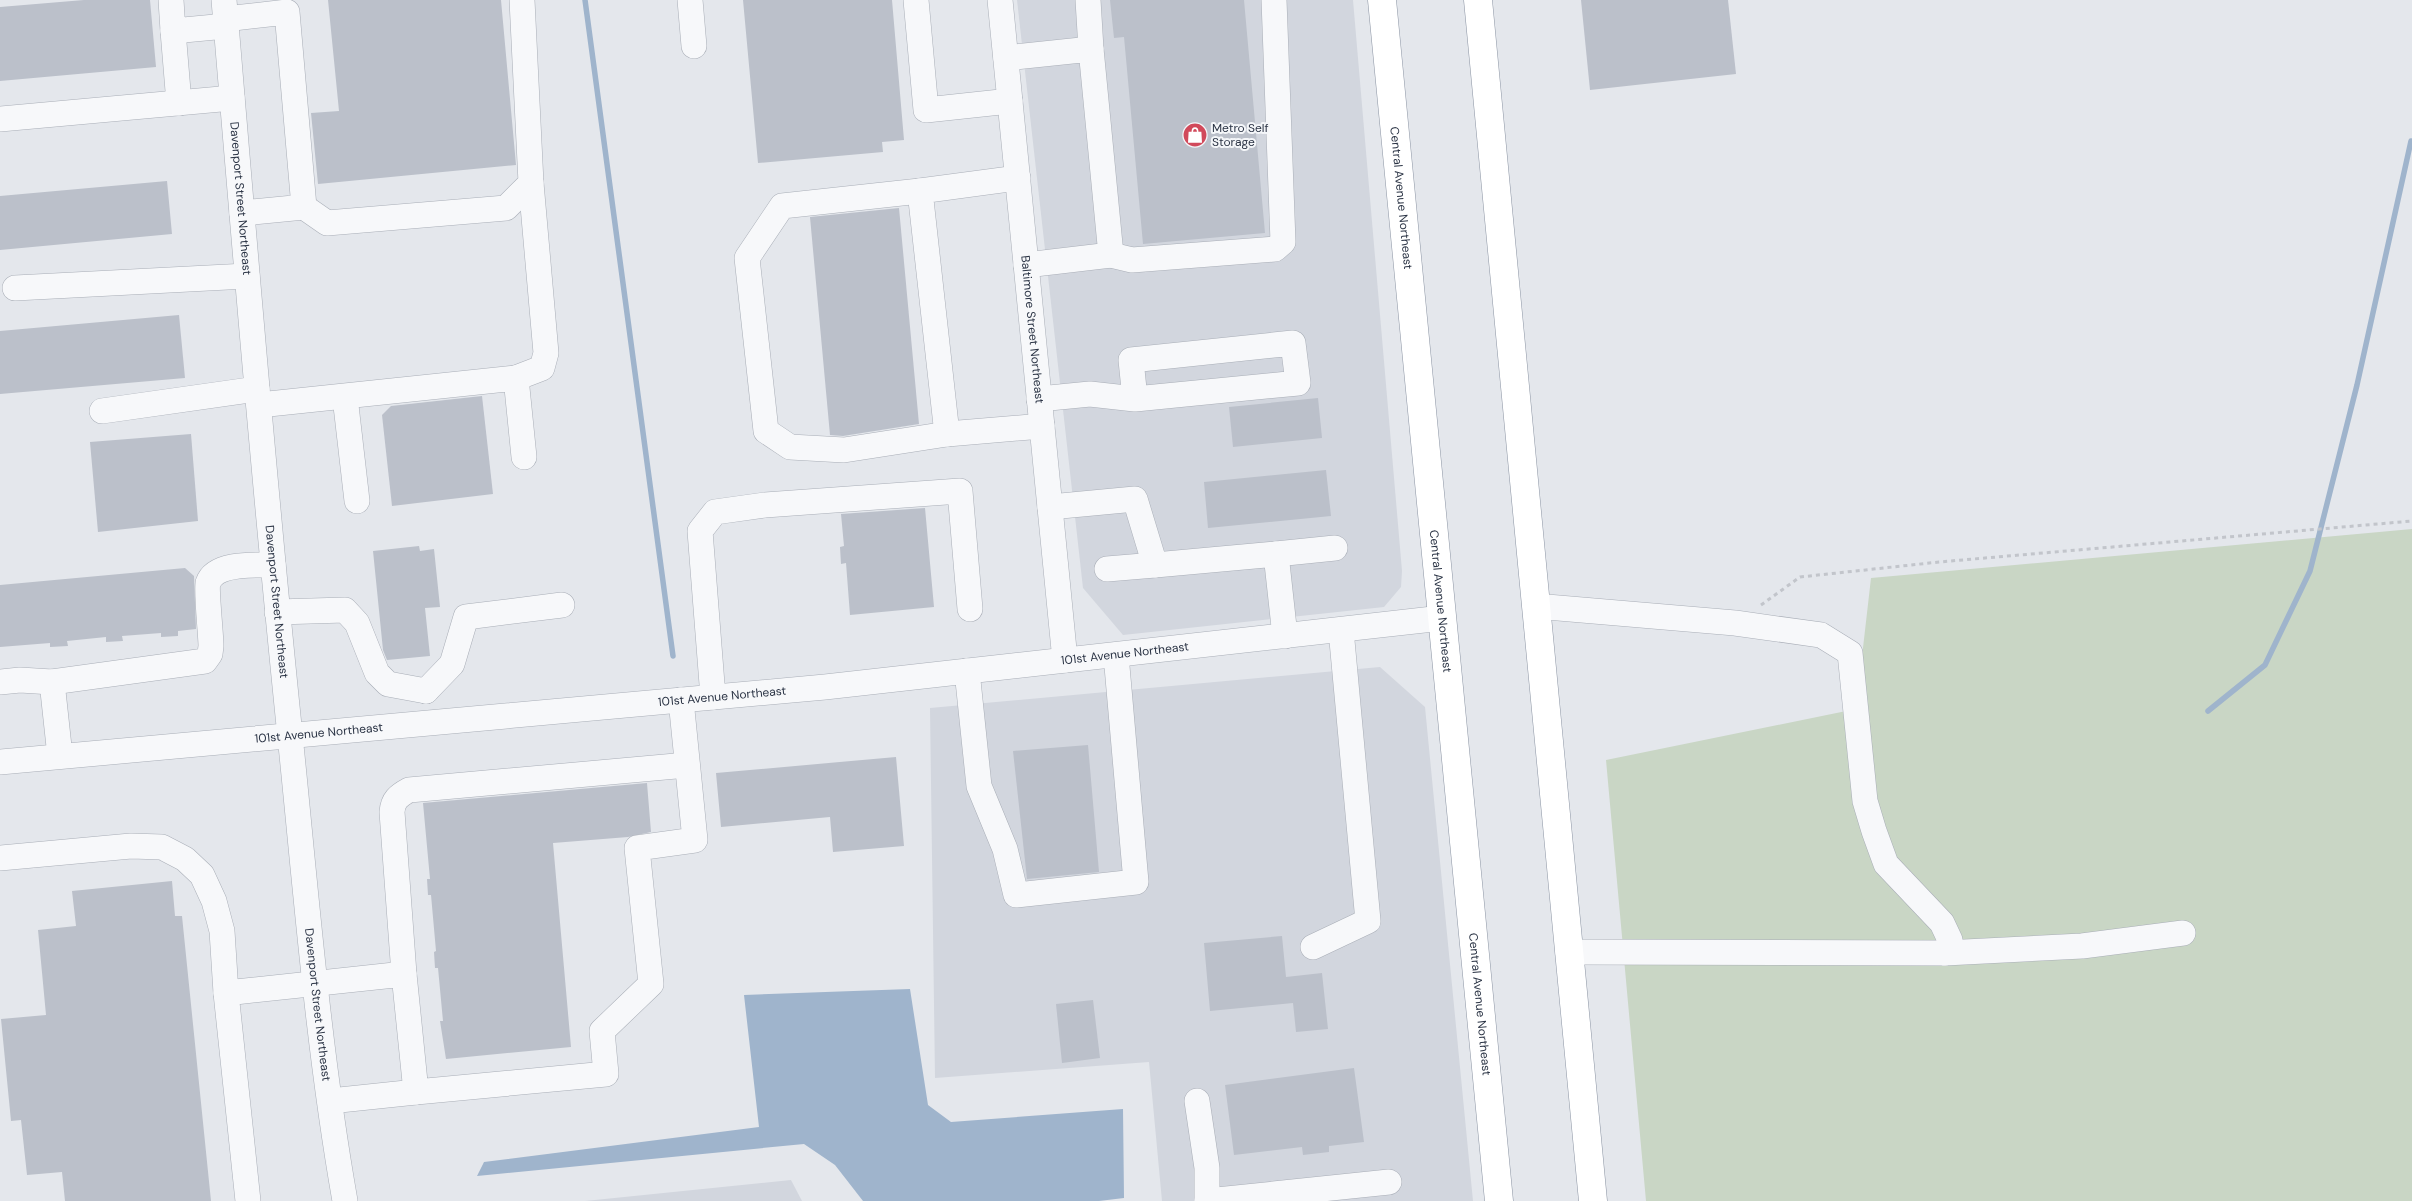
<svg xmlns="http://www.w3.org/2000/svg" width="2412" height="1201" viewBox="0 0 2412 1201" font-family="'DM Sans',sans-serif">
  <rect width="100%" height="100%" fill="#e4e7ec"/>
  <!-- built -->
  <g fill="#d2d6de">
    <path d="M1017,0H1353L1402,571L1401,587L1384,607L1123,635L1083,588Z"/>
    <path d="M1380,667L1425,707L1473,1201H1162L1149,1062L935,1078L930,708Z"/>
    <path d="M791,1180L802,1201H585Z"/>
  </g>
  <!-- green -->
  <path fill="#c9d6c5" d="M2412,529V1201H1646L1606,760L1856,709L1871,578Z"/>
  <!-- water -->
  <path fill="#9fb4cc" d="M910,989L928,1105L951,1122L1123,1109L1124,1198L1099,1201H863L835,1165L804,1144L477,1176L484,1162L759,1127L744,995Z"/>
  <g fill="none" stroke-linecap="round" stroke-linejoin="round">
    <!-- stream -->
    <g stroke="#9fb4cc" stroke-width="5.5">
      <path d="M585,0L673,656"/>
      <path d="M2208,711L2265,665L2310,571L2357,385L2411,141"/>
    </g>
  </g>
  <!-- building -->
  <g fill="#bbc0ca">
    <path d="M84,0H150L156,67L0,81V7Z"/>
    <path d="M328,0H501L516,165L318,184L311,113L339,111Z"/>
    <path d="M743,0H892L904,140L882,142L883,152L758,163Z"/>
    <path d="M1110,0H1244L1265,233L1143,244L1124,37L1114,38Z"/>
    <path d="M1581,0H1728L1736,74L1590,90Z"/>
    <path d="M167,181L172,234L0,250V196Z"/>
    <path d="M899,208L919,424L843,436L830,435L810,217Z"/>
    <path d="M179,315L185,378L0,394V331Z"/>
    <path d="M482,396L493,494L392,506L382,415L391,406Z"/>
    <path d="M1318,398L1322,438L1233,447L1229,407Z"/>
    <path d="M191,434L198,521L98,532L90,442Z"/>
    <path d="M1326,470L1331,516L1208,528L1204,482Z"/>
    <path d="M925,508L934,607L850,615L846,563L841,564L840,547L844,546L841,514Z"/>
    <path d="M419,546L420,551L434,549L440,607L425,608L430,656L387,660L383,650L373,551Z"/>
    <path d="M185,568L194,576L196,629L178,631V636L161,637V633L122,636L123,641L106,642V637L67,641L68,646L50,647V643L0,647V585Z"/>
    <path d="M1088,745L1099,872L1027,879L1013,751Z"/>
    <path d="M896,757L904,846L833,852L830,817L721,827L716,773Z"/>
    <path d="M647,783L651,832L628,837L553,843L571,1047L446,1059L440,1021H443L438,968H435L434,952L436,951L431,895H428L427,879H430L423,803Z"/>
    <path d="M172,881L175,916H182L211,1201H65L62,1172L27,1175L21,1120L11,1121L1,1019L46,1015L38,930L76,926L72,891Z"/>
    <path d="M1282,936L1286,977L1322,973L1328,1029L1296,1032L1293,1003L1210,1011L1204,943Z"/>
    <path d="M1093,1000L1100,1058L1062,1063L1056,1004Z"/>
    <path d="M1354,1068L1364,1142L1329,1146V1152L1303,1155L1302,1147L1234,1155L1225,1085Z"/>
  </g>
  <g fill="none" stroke-linecap="round" stroke-linejoin="round">
    <defs>
      <g id="minor">
        <path d="M171,0L173,31L226,26"/>
        <path id="s1" d="M224,0C245,252 266,504 292,755C307,904 319,1054 345,1201"/>
        <path d="M690,0L694,46"/>
        <path d="M916,0L926,110L1010,101"/>
        <path id="s2" d="M1000,0L1065,660"/>
        <path d="M1088,0L1091,49"/>
        <path d="M225,19L287,12L304,207L242,213"/>
        <path d="M173,31L179,103"/>
        <path d="M1006,58L1091,49L1111,255L1026,265"/>
        <path d="M0,119L232,98"/>
        <path d="M1018,178L920,191L947,434L1042,426"/>
        <path d="M920,191L782,206L747,258L766,431L790,447L844,450L947,434"/>
        <path d="M304,207L327,223L506,208L531,183L522,0"/>
        <path d="M1111,255L1132,260L1275,249L1283,242L1274,0"/>
        <path d="M15,288L247,276"/>
        <path d="M516,378L542,368L546,353L531,183"/>
        <path d="M345,397L357,501"/>
        <path d="M1039,399L1090,394L1135,399L1298,383L1293,343L1131,360L1135,399"/>
        <path d="M259,405L516,378L524,457"/>
        <path d="M102,411L257,389"/>
        <path d="M1050,507L1135,499L1155,565L1276,554L1285,636"/>
        <path d="M1276,554L1335,548"/>
        <path d="M1107,569L1155,565"/>
        <path d="M1535,606L1735,623L1821,635L1850,653L1865,801L1874,831L1886,864L1942,923L1950,940L1945,953"/>
        <path d="M277,612L345,610L357,623L377,673L388,684L426,691"/>
        <path d="M967,671L979,786L1005,849L1016,895L1136,882L1116,655"/>
        <path d="M0,682L20,680L52,682L205,661L210,654L211,646C211,635 206,590 208,583C215,562 256,565 273,565"/>
        <path d="M52,682L60,756"/>
        <path d="M426,691L452,664L466,617L562,605"/>
        <path d="M713,697L700,531L715,512L765,505L960,491L970,609"/>
        <path id="s3" d="M0,762L825,687L1442,618"/>
        <path d="M0,858L131,846L162,847L185,859L202,875L214,901L222,931L226,993L404,974L416,1092L606,1074L602,1031L651,984L637,848L695,840L681,700"/>
        <path d="M1313,947L1368,921L1341,630"/>
        <path d="M1568,952L1945,953L2082,946L2183,933"/>
        <path d="M404,974L392,812C393,800 398,796 409,790L687,765"/>
        <path d="M226,993L248,1201"/>
        <path d="M330,1101L416,1092"/>
        <path d="M1197,1101L1207,1168V1201"/>
        <path d="M1207,1201L1389,1182"/>
      </g>
      <g id="highway">
        <path id="s4" d="M1382,0L1499,1201"/>
        <path d="M1478,0L1593,1201"/>
      </g>
    </defs>
    <!-- minor casing -->
    <use href="#minor" stroke="#a9aeb7" stroke-width="26"/>
    <!-- highway casing -->
    <use href="#highway" stroke="#8b94a3" stroke-width="29"/>
    <!-- path -->
    <path stroke="#c2c5cb" stroke-width="3" stroke-dasharray="4 4" stroke-linecap="butt" d="M1761,605L1800,577L1939,562L2412,521"/>
    <!-- minor -->
    <use href="#minor" stroke="#f7f8fa" stroke-width="25"/>
    <!-- highway -->
    <use href="#highway" stroke="#fff" stroke-width="28"/>
  </g>
  <!-- icons -->
  <defs>
    <symbol id="shop-disc" viewBox="-11 -11 22 22"><circle r="9.5" fill="#d1495b" stroke="#f4f6f9"/><path d="M-5-2.5h2.3a2.7 3.5 0 0 1 5.4 0H5L5.5 6h-11ZM-1.5-2.5h3a1.5 2.3 0 0 0-3 0Z" fill="#fff"/></symbol>
  </defs>
  <g fill-rule="evenodd">
    <use href="#shop-disc" x="1181" y="121" width="28" height="28"/>
  </g>
  <g text-anchor="middle" stroke-width="4" stroke-linejoin="round" paint-order="stroke">
    <!-- poi labels -->
    <g font-size="12" fill="#2b3445" stroke="#f4f6f9" text-anchor="start">
      <text x="1212" y="132">Metro Self<tspan x="1212" dy="14">Storage</tspan></text>
    </g>
    <!-- street labels -->
    <g font-size="12" fill="#2b3445" stroke="#f4f6f9">
      <text dy="4" stroke="none"><textPath href="#s4" startOffset="199">Central Avenue Northeast</textPath></text>
      <text dy="4" stroke="none"><textPath href="#s1" startOffset="199">Davenport Street Northeast</textPath></text>
      <text dy="4" stroke="none"><textPath href="#s2" startOffset="331">Baltimore Street Northeast</textPath></text>
      <text dy="4" stroke="none"><textPath href="#s4" startOffset="604">Central Avenue Northeast</textPath></text>
      <text dy="4" stroke="none"><textPath href="#s1" startOffset="604">Davenport Street Northeast</textPath></text>
      <text dy="4" stroke="none"><textPath href="#s3" startOffset="1130">101st Avenue Northeast</textPath></text>
      <text dy="4" stroke="none"><textPath href="#s3" startOffset="725">101st Avenue Northeast</textPath></text>
      <text dy="4" stroke="none"><textPath href="#s3" startOffset="320">101st Avenue Northeast</textPath></text>
      <text dy="4" stroke="none"><textPath href="#s1" startOffset="1009">Davenport Street Northeast</textPath></text>
      <text dy="4" stroke="none"><textPath href="#s4" startOffset="1009">Central Avenue Northeast</textPath></text>
    </g>
  </g>
</svg>
